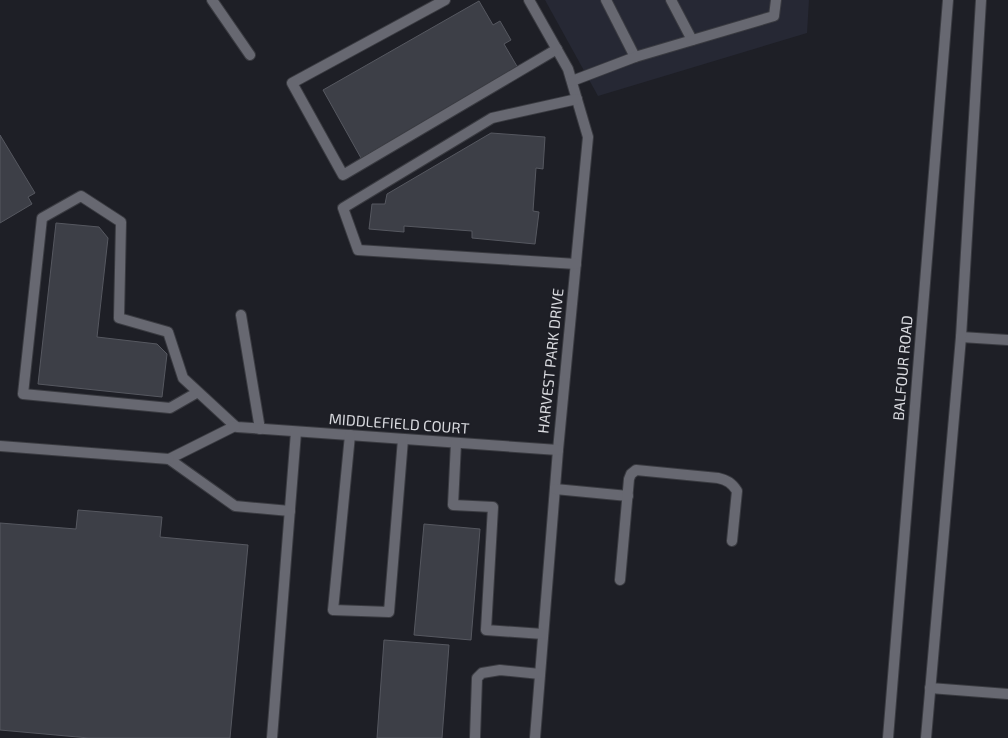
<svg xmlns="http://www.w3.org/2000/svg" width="1008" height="738" viewBox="0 0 1008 738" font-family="'Exo 2',sans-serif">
  <rect width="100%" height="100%" fill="#1e1f26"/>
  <!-- built -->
  <path fill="#262834" d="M545,0H809L807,33L598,96Z"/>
  <!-- building -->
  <g fill="#3d3f47" stroke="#565860">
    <path d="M479,1L493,25L500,21L511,40L504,44L518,68L361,158L323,90Z"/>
    <path d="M491,133L545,137L543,169L536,168L533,211L539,212L535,244L472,238V231L404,226V232L369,229L372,204H385L387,194Z"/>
    <path d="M0,135L35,193L28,197L32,204L0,223Z"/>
    <path d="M56,223L99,227L108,238L97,337L157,344L167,354L162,397L38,384Z"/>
    <path d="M78,510L162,517L160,537L248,545L230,738H89L0,730V523L76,529Z"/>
    <path d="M424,524L480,529L471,640L414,635Z"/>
    <path d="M384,640L449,645L442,738H377Z"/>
  </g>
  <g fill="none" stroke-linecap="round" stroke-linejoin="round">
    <defs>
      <g id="minor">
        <path d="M212,0L250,55"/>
        <path d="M445,0L292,83L343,175L557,49"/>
        <path d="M529,0L568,69L588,137L558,450L535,738"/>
        <path d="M606,0L635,57"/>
        <path d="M671,0L692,40"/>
        <path d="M572,81L635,57L774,16L776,0"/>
        <path d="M576,264L358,250L343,208L492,118L577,99"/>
        <path d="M241,315L260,429"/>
        <path d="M961,337L1008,340"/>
        <path d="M198,392L170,408L23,394L42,218L81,196L121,222L119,318L168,332L183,378L235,426L237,427L558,450"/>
        <path d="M235,426L169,459L235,506L290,511"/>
        <path d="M350,435L333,610L389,612L403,439"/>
        <path d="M456,443L453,505L493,507L486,630L543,634"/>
        <path d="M0,446L169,459"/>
        <path d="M555,489L628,496"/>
        <path d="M620,580L629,479L631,474L636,470L718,478C727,480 732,483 737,491L732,541"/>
        <path d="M930,688L1008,694"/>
        <path d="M272,738L296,432"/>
        <path d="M475,738L477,678L482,673L500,670L540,674"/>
        <path d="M888,738L948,0"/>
        <path d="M926,738L961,337L981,0"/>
      </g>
    </defs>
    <!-- minor casing -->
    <use href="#minor" stroke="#3a3b41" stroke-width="12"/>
    <!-- minor -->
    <use href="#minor" stroke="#676871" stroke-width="10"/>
  </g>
  <g text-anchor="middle" stroke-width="3.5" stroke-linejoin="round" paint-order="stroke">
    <!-- street labels -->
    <g font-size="15" fill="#d9dadf" stroke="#1e1f26">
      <text transform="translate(551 361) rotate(-84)" y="5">HARVEST PARK DRIVE</text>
      <text transform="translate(903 368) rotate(-85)" y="5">BALFOUR ROAD</text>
      <text transform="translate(399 424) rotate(4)" y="5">MIDDLEFIELD COURT</text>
    </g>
  </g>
</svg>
